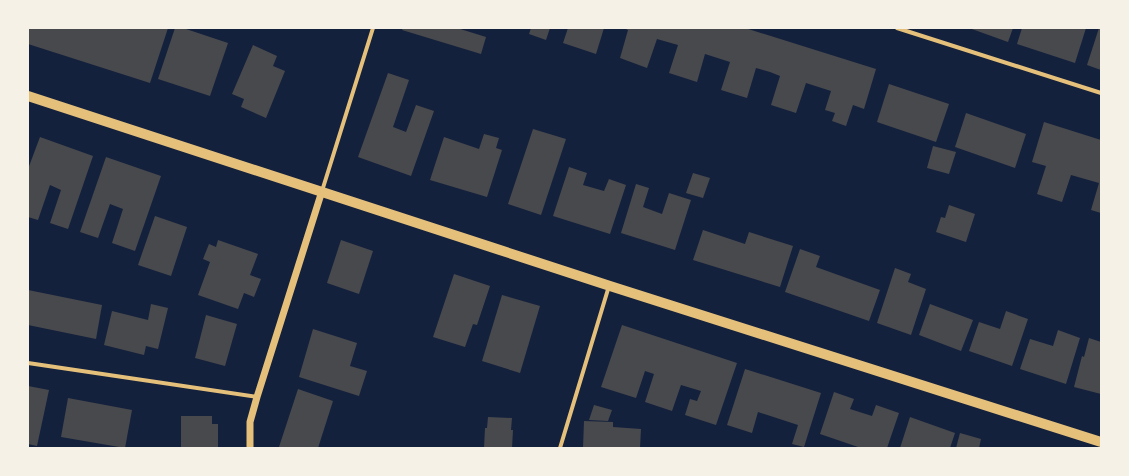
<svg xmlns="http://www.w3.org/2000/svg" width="1129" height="476" viewBox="0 0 1129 476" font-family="Roboto,sans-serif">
  <rect width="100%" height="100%" fill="#14213d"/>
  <!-- building -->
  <g fill="#48494c">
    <path d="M28,28H168L150,83L28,44Z"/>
    <path d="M175,28H183L228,43L210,96L158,79Z"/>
    <path d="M403,28H457L486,37L481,54L402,30Z"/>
    <path d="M531,28H550L546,40L529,34Z"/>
    <path d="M568,28H604L596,54L563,43Z"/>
    <path d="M624,28H745L876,69L864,109L853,105L846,126L832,121L835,113L825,110L831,91L806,83L796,113L771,105L780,76L770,72L756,68L747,98L721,90L730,62L705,54L697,82L669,73L678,45L657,39L647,68L620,58L628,30Z"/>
    <path d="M969,28H1013L1008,42Z"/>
    <path d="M1022,28H1086L1075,63L1017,44Z"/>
    <path d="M1099,28L1101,29V70L1087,65Z"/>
    <path d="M253,45L277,56L273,66L285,71L266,118L241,107L244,99L232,94Z"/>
    <path d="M388,73L409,80L393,127L406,132L416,105L434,111L411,176L358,157Z"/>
    <path d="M889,84L949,104L936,142L877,122Z"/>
    <path d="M966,113L1026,134L1015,168L955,147Z"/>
    <path d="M1044,122L1101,140V213L1091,210L1099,183L1071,175L1062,202L1037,194L1046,166L1032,162Z"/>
    <path d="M533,129L566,139L541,215L508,204Z"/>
    <path d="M484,134L499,138L496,148L502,150L487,197L430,180L444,137L479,149Z"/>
    <path d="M40,137L93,156L68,229L50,223L61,190L50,185L38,220L28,217V169Z"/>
    <path d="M933,146L956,152L949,174L927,168Z"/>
    <path d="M106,157L161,176L135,251L112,243L123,209L110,204L98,238L80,232Z"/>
    <path d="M569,167L587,173L583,185L604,191L609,179L626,185L610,234L553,216Z"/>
    <path d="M693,173L710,178L703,198L686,193Z"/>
    <path d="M636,184L649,188L643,207L662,214L669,193L691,200L675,250L621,233Z"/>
    <path d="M949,205L975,214L966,242L936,232L941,217L945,218Z"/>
    <path d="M155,216L187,227L171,276L138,265Z"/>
    <path d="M703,230L745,244L749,232L793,246L780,287L693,260Z"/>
    <path d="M218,240L258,254L250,275L261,279L254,297L244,293L238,309L198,295L210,262L203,259L209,244L216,247Z"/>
    <path d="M341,240L373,251L359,294L327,283Z"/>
    <path d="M800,249L820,256L816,267L880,290L869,321L785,292Z"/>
    <path d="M895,268L911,274L908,282L926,289L911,335L877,323Z"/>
    <path d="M454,274L490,286L477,325L473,324L465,347L433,337Z"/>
    <path d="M28,290L102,305L96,339L28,325Z"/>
    <path d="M502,295L540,306L520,373L482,361Z"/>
    <path d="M151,304L168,308L158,349L146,346L144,355L104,345L112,311L148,320Z"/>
    <path d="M930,304L973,320L961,351L919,335Z"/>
    <path d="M1006,311L1028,319L1012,366L969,351L979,322L1000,329Z"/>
    <path d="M206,315L237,324L225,366L195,358Z"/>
    <path d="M622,325L737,363L716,425L685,415L690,399L697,401L701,391L681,385L672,411L645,402L654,374L645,371L636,398L601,387Z"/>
    <path d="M313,329L357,343L350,366L367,371L359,396L299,377Z"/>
    <path d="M1058,330L1080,338L1066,384L1020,369L1030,339L1053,346Z"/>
    <path d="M1089,338L1101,342V394L1074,387L1082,356L1084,357Z"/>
    <path d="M745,369L821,393L804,447L792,444L798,425L758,412L752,433L727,425Z"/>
    <path d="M28,386L49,390L37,446L28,444Z"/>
    <path d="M298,389L333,401L318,448L279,447Z"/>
    <path d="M834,392L854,399L850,409L872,416L876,405L899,413L887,448H861L820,434Z"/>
    <path d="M68,398L132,410L125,448L61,437Z"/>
    <path d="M594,405L612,410L608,421L589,420Z"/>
    <path d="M181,416H212V424H218V448H181Z"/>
    <path d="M488,417L512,418L511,430H513L512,448H484L485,428H487Z"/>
    <path d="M910,417L955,433L950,448H900Z"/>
    <path d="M584,421L613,422V427L641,429L640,448H583Z"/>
    <path d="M960,433L981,439L979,448H956Z"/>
  </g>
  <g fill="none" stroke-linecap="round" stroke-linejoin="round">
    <!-- minor -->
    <g stroke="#e5c07b" stroke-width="4">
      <path d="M897,28L1101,93"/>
      <path d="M322,191L373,28"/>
      <path d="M28,363L257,397"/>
      <path d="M560,448L609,286"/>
    </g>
    <!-- tertiary -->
    <path stroke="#e5c07b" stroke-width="7" d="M250,448V422L257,397L322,191"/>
    <!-- primary -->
    <path stroke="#e5c07b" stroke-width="10" d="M28,96L610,286L1101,442"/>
  </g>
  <!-- border -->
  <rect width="1129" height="476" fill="none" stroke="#f6f1e7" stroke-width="58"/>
</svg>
